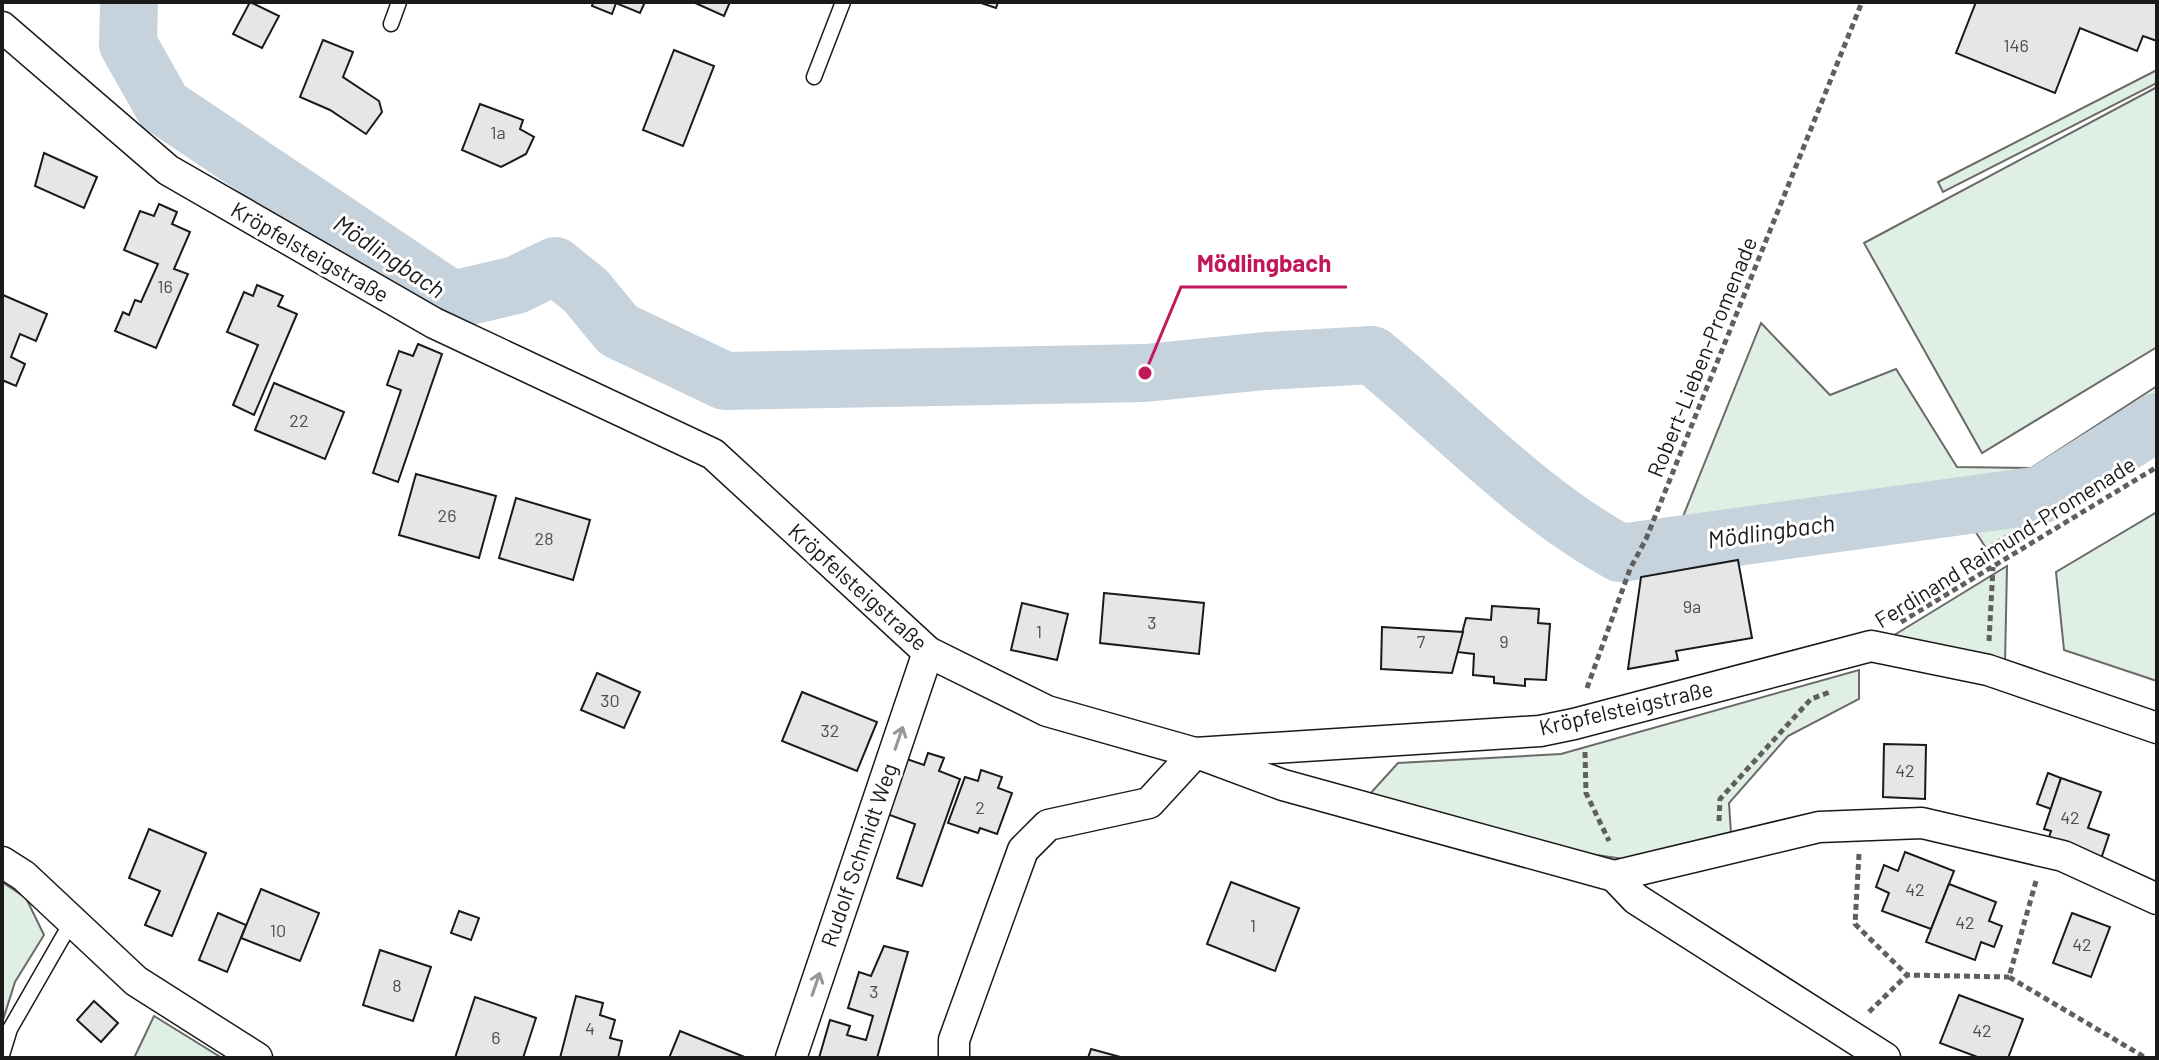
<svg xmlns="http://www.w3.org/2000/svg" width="2159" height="1060" viewBox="0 0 2159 1060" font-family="Barlow,sans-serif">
  <rect width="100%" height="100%" fill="#fff"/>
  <!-- green -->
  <g fill="#e0efe3" stroke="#6a6a6a" stroke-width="2">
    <path d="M2157,70V83L1943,192L1938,182Z"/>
    <path d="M2157,87V347L1982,453L1864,243Z"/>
    <path d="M1761,323L1830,395L1896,369L1957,467L2031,468L2157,386V443L1986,548L1949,491L1680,524Z"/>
    <path d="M2157,512V681L2064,650L2056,572Z"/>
    <path d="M2007,566L2005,664L1891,637Z"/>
    <path d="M1859,670V699L1788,736L1729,803L1731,833L1631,860L1554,849L1368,796L1398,763L1561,754Z"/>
    <path d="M2,882L26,898L44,935L15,982L2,1023Z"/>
    <path d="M154,1016L222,1058H134Z"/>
  </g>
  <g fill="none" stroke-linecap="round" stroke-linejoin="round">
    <!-- river -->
    <path stroke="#c6d2dc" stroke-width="58" d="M129,2L128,44L163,106L452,300L516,285L555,266L586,291L618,330L725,381L1145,373L1265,361L1372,355C1454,422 1527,502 1620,553L2041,495L2157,422"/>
  </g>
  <!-- building -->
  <g fill="#e6e6e6" stroke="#1a1a1a" stroke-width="2">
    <path d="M250,2L279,16L262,48L233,34Z"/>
    <path d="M593,2H645L640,13L616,3L612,14L592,6Z"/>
    <path d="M693,2H730L724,16Z"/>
    <path d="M978,2H998L996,8Z"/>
    <path d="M1976,2H2157V41L2143,36L2137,51L2080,28L2055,93L1956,53Z"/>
    <path d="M323,40L353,52L343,77L379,101L382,112L366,134L330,110L300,97Z"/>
    <path d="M674,50L714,66L683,146L643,130Z"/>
    <path d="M480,104L523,120L520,129L534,137L526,154L501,167L462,150Z"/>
    <path d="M44,153L97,177L84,208L35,186Z"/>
    <path d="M159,204L177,212L172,224L190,232L174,269L188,274L156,348L115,331L123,312L129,315L135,300L141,302L158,264L124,250L140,211L154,216Z"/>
    <path d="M257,285L283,296L278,306L297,314L254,415L233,405L258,345L227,332L244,292L253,296Z"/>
    <path d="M3,295L47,314L36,341L20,334L11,357L25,364L16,386L2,380Z"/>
    <path d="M418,344L442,354L398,482L373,473L401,390L387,385L399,351L413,356Z"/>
    <path d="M274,383L344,412L325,459L255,430Z"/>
    <path d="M416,474L496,496L479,558L399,535Z"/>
    <path d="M516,498L590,520L573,580L499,558Z"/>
    <path d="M1738,560L1752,638L1676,651L1678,660L1628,669L1641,577Z"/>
    <path d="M1104,593L1204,603L1199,654L1100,643Z"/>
    <path d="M1022,603L1068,614L1057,660L1011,650Z"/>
    <path d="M1492,606L1539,609L1538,623L1550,624L1546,680L1525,679V686L1494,683V677L1473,675L1474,654L1457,652L1466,618L1491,620Z"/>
    <path d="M1382,627L1463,632L1452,673L1381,669Z"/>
    <path d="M597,673L640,692L624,728L581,710Z"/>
    <path d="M802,692L877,722L857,771L782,741Z"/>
    <path d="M1884,744L1926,745L1925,799L1883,797Z"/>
    <path d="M928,753L944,758L939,771L960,779L922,886L897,878L915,824L884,813L904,758L924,765Z"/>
    <path d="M981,770L1002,777L998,788L1012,793L997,834L980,828L978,833L948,823L965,777L978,781Z"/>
    <path d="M2048,773L2061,778L2051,809L2037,804Z"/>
    <path d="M2061,778L2101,792L2088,828L2109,835L2100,862L2047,844L2051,831L2044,829Z"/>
    <path d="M149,829L206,853L172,936L145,925L160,891L129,878Z"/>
    <path d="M1905,852L1954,871L1931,929L1882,911L1889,893L1876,887L1884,865L1898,871Z"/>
    <path d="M1231,882L1299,908L1275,971L1207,944Z"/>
    <path d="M1949,884L1996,902L1989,921L2002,926L1994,947L1981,942L1975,960L1926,942Z"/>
    <path d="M261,889L319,913L300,961L241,938Z"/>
    <path d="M459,911L479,918L471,940L451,933Z"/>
    <path d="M218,913L246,925L227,972L199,960Z"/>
    <path d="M2072,913L2110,927L2091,977L2053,963Z"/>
    <path d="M884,946L908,952L877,1058H819L830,1020L850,1026L847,1035L866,1040L873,1016L848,1008L859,972L871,976Z"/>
    <path d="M380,950L431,967L413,1021L363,1005Z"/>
    <path d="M1959,995L2023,1019L2008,1058H1980L1940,1043Z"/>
    <path d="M576,996L603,1003L600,1015L615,1020L610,1038L622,1041L618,1058H560Z"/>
    <path d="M475,997L536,1018L523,1058H455Z"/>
    <path d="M94,1001L118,1023L101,1042L77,1020Z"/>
    <path d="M680,1031L747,1058H669Z"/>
    <path d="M1091,1049L1124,1058H1088Z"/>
  </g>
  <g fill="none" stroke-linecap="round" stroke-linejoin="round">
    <defs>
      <g id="service">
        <path d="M391,24L399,2"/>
        <path d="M814,77L843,2"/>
        <path d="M2,1055L10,1029L72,921"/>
      </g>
      <g id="minor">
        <path d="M2,27L168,170L434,323L713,454L928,652L1047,711L1195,753L1540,731L1574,724L1871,646L1988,670L2157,728"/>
        <path d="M1205,756L1283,785L1614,876L1636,899L1885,1058"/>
        <path d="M2,862L24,876L136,981L257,1058"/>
        <path d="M1614,876L1819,827L1922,823L2063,856L2157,899"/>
        <path d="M791,1058L928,652"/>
        <path d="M954,1058V1040L1023,850L1048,825L1149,803L1195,753"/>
      </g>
    </defs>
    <!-- service casing -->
    <use href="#service" stroke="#1a1a1a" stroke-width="17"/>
    <!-- minor casing -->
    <use href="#minor" stroke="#1a1a1a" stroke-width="33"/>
    <!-- path -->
    <g stroke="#5f5f5f" stroke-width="5" stroke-dasharray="6 4" stroke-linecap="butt">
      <path d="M1901,622L2157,467"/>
      <path d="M1989,641L1993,567"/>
      <path d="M1587,688L1630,569L1646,539L1862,2"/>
      <path d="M1585,752L1586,793L1609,841"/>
      <path d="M1719,821L1720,799L1811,699L1830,692"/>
      <path d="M1859,854L1855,924L1907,975"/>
      <path d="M2036,881L2009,977L2146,1058"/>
      <path d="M1869,1012L1907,975L2009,977"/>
    </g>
    <!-- service -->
    <use href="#service" stroke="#fff" stroke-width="14"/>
    <!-- minor -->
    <use href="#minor" stroke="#fff" stroke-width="30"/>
  </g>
  <!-- one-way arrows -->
  <defs><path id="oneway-shaft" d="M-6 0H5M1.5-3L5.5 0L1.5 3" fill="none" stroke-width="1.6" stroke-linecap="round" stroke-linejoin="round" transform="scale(2)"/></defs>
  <g stroke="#989898">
    <use href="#oneway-shaft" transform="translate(899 738) rotate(-71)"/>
    <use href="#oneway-shaft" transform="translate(816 984) rotate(-71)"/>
  </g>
  <g text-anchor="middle" stroke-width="6" stroke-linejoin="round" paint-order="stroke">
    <!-- number labels -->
    <g font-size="18" fill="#4d4d4d">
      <text x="2016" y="52">146</text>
      <text x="498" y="139">1a</text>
      <text x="165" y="293">16</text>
      <text x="299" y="427">22</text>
      <text x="447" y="522">26</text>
      <text x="544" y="545">28</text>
      <text x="1692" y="613">9a</text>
      <text x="1152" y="629">3</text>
      <text x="1039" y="638">1</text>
      <text x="1421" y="648">7</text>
      <text x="1504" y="648">9</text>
      <text x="610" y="707">30</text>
      <text x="830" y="737">32</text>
      <text x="1905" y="777">42</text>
      <text x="980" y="814">2</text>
      <text x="2070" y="824">42</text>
      <text x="1915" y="896">42</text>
      <text x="1965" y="929">42</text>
      <text x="1253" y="932">1</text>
      <text x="278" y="937">10</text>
      <text x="2082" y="951">42</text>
      <text x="397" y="992">8</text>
      <text x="874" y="998">3</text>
      <text x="590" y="1035">4</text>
      <text x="1982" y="1037">42</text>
      <text x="496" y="1044">6</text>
    </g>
    <!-- street labels -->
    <g font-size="22" fill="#1a1a1a" stroke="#fff">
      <text transform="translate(310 252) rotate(30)" y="8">Kröpfelsteigstraße</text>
      <text transform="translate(1702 357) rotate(-68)" y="8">Robert-Lieben-Promenade</text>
      <text transform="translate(2005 542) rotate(-32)" y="8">Ferdinand Raimund-Promenade</text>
      <text transform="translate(858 587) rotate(42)" y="8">Kröpfelsteigstraße</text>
      <text transform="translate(1626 708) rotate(-13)" y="8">Kröpfelsteigstraße</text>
      <text transform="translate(859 855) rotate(-71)" y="8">Rudolf Schmidt Weg</text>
    </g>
    <!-- water labels -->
    <g font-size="24" font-style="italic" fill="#1a1a1a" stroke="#fff">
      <text transform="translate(389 257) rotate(34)" y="8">Mödlingbach</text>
      <text transform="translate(1771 532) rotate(-8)" y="8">Mödlingbach</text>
    </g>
  </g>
  <!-- callouts -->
  <path fill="none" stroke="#c2185b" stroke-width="3" d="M1145 373L1181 287H1347"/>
  <circle fill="#c2185b" stroke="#fff" stroke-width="3" cx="1145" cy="373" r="8"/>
  <g font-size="24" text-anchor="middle" font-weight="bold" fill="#c2185b" stroke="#fff" stroke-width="6" stroke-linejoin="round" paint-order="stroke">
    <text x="1264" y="272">Mödlingbach</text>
  </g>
  <!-- border -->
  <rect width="2159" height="1060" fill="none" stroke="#1a1a1a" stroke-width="8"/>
</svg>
